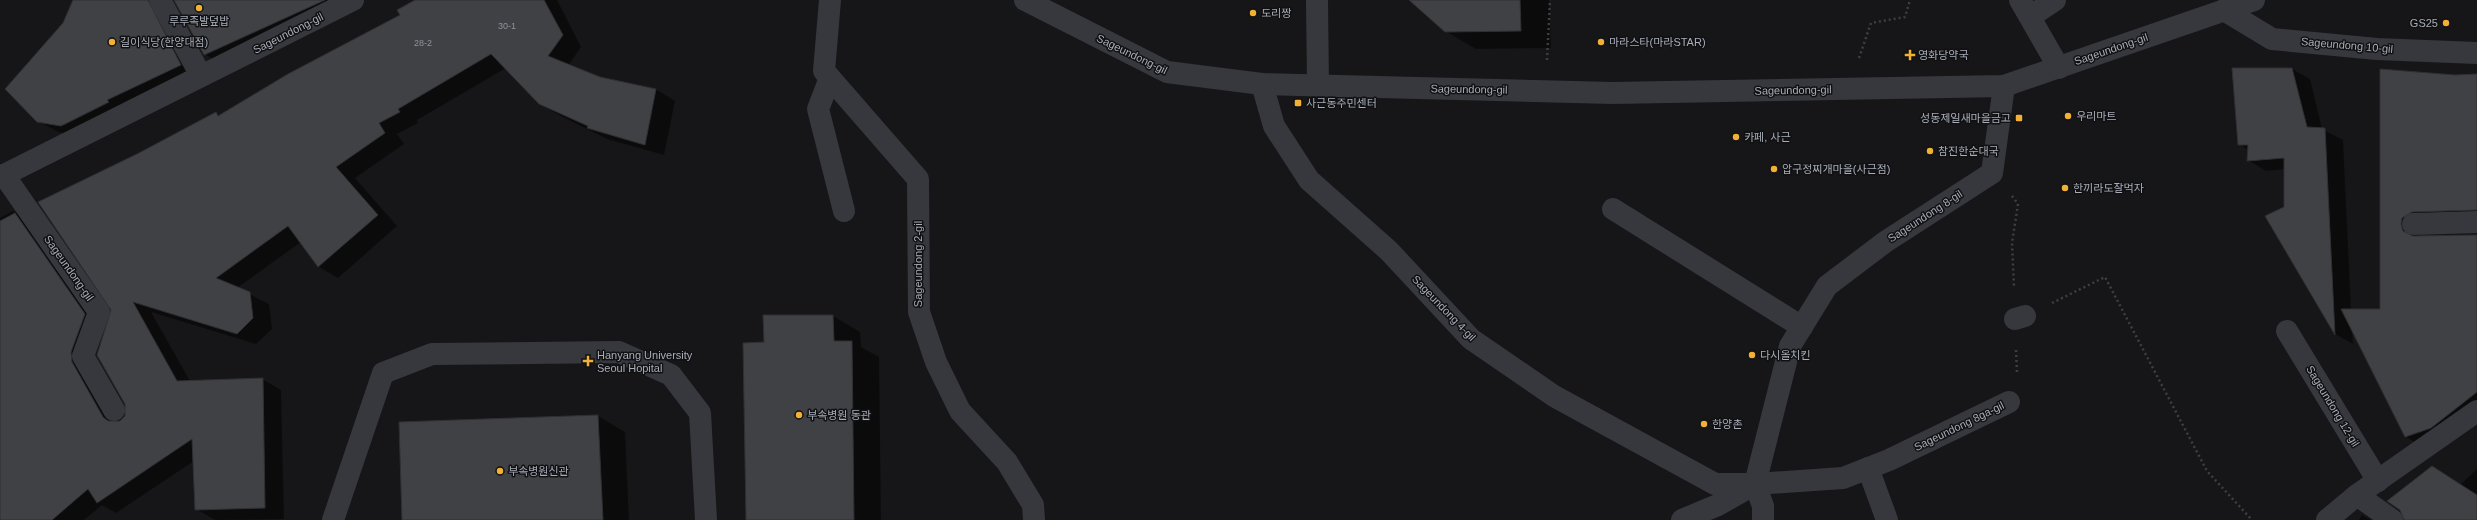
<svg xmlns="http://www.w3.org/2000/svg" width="2477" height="520" viewBox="0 0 2477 520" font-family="Helvetica,'Noto Sans KR',sans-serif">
  <rect width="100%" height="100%" fill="#161618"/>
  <!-- shadow -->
  <g fill="#0007">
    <path d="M84,0H174L168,5L200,76L81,136L58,132L38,121Z"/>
    <path d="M175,0H348L224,66L205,54Z"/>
    <path d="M417,0H557L581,47L568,66L599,78L656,89L675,101L664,155L607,139L559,115L540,104L506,68L417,120L418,123L397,134L404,144L355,178L397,226L338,278L319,267L301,242L237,288L269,304L272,329L256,344L151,312L190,381L262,379L281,390L284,519L215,520L196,509L194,461L116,513L102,505L84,520H0V218L13,211L32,222L104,325L89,369L118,421L125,417L128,410L98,355L112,310L139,154L216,113L221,116L401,16Z"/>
    <path d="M1411,0H1549L1551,48L1476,49L1445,31Z"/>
    <path d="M2292,69L2310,79L2322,129L2343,140L2351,310H2381V70L2455,76L2477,75V220L2418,235L2419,237L2477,235V418L2424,447L2406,437L2352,329L2353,344L2335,334L2267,216L2285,208V169L2266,171L2248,160V150L2239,144Z"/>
    <path d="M764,316H833L860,332L861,347L879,357L881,520H747L765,343Z"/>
    <path d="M598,416L625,432L629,520H403Z"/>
    <path d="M2432,467L2461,484L2477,469V520H2404L2405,515L2389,501Z"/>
    <path d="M2362,515L2371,520H2359Z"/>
  </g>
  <!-- building -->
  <g fill="#404145" stroke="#303034">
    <path d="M73,0H148L181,65L107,100L109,102L61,126L37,122L5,89L63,23Z"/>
    <path d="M174,0H325L204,55Z"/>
    <path d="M415,0H544L563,35L548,56L600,77L656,89L645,145L587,128L588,126L539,104L491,54L398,109L400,112L379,123L385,133L336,167L378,215L318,267L288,226L216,278L250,292L253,318L237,334L133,302L177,381L263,378L265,508L195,510L192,439L97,503L88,489L52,520H0V221L15,213L85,314L71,352L72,362L103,417L108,421H120L125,416V404L97,355L111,310L38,202L139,153L216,112L218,116L288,74L400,15L397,10Z"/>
    <path d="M1409,0H1520L1521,31L1445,32Z"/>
    <path d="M2232,68H2292L2307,127L2325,128L2335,335L2265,216L2284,207V158L2247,161L2248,145H2238Z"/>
    <path d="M2380,69L2455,75L2477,74V210L2412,212L2402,218L2401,224L2403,231L2413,236L2477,235V392L2431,428L2405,437L2341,309H2380Z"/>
    <path d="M763,315H833L834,341H852L854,520H746L743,343L764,342Z"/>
    <path d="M598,415L603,520H402L399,422Z"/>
    <path d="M2432,466L2477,495V520H2404L2400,510L2387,501Z"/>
  </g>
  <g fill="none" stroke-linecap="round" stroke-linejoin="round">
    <!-- path -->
    <g stroke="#3d3f44" stroke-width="2.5" stroke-dasharray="2 3" stroke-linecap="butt">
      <path d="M1859,58L1871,23L1905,17L1910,0"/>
      <path d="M1547,60L1550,0"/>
      <path d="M2012,196L2018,204L2012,243L2014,287"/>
      <path d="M2052,303L2105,277L2207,471L2252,520"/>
      <path d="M2016,350L2017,373"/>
    </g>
    <!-- minor -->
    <g stroke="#37383d" stroke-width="22">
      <path d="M160,0L201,76"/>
      <path d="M830,0L824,71L918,179L919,312L936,362L960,411L1007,462L1033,505L1034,520"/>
      <path d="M1025,0L1167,72L1262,84L1613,93L2004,86L2254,0"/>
      <path d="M1317,0L1318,85"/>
      <path d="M2020,0L2059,68"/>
      <path d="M2224,10L2272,39L2377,49L2477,53"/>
      <path d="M2031,16L2055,0"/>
      <path d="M830,78L818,109L844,211"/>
      <path d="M1262,84L1274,126L1309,180L1389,251L1471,339L1554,396L1715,484H1755"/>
      <path d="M4,175L99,312L83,356L114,410"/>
      <path d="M0,177L353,0"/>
      <path d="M1613,209L1802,327"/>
      <path d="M2413,224L2477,222"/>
      <path d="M2015,319L2025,316"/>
      <path d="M2287,331L2378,481"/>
      <path d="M1868,468L1887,520"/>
      <path d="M2357,495L2392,520"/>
      <path d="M333,520L383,373L432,354L619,352L671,375L700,413L706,520"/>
      <path d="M1682,520L1718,505L1755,484L1843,478L1889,460L2009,402"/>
      <path d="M1763,520V506L1755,484L1790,346L1827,286L1885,242L1992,173L2004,86"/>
      <path d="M2327,520L2357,495L2477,411"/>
    </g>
  </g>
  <!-- markers -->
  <g fill="#f2b134" stroke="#111113" stroke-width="1.5">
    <circle cx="199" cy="8" r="4"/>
    <circle cx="1253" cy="13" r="4"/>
    <circle cx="2446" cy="23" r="4"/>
    <circle cx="112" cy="42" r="4"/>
    <circle cx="1601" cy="42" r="4"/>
    <path d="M1908 49h4v4h4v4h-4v4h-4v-4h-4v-4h4z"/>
    <rect x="1294" y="99" width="8" height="8" rx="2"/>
    <circle cx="2068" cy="116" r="4"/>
    <rect x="2015" y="114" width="8" height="8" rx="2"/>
    <circle cx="1736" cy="137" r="4"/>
    <circle cx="1930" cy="151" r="4"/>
    <circle cx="1774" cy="169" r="4"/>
    <circle cx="2065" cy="188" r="4"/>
    <circle cx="1752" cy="355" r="4"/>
    <path d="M586 355h4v4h4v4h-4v4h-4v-4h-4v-4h4z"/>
    <circle cx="799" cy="415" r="4"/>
    <circle cx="1704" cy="424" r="4"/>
    <circle cx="500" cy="471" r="4"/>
  </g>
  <g text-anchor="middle" stroke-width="3" stroke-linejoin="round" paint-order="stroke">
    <!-- number labels -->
    <g font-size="9" fill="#8e929b">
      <text x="507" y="29">30-1</text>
      <text x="423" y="46">28-2</text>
    </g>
    <!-- poi labels -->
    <g font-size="11" fill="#a8adb8" stroke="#111113" text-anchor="start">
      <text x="1261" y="17">도리짱</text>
      <text x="199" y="25" text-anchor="middle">루루족발덮밥</text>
      <text x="2438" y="27" text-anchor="end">GS25</text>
      <text x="120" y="46">길이식당(한양대점)</text>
      <text x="1609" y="46">마라스타(마라STAR)</text>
      <text x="1918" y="59">영화당약국</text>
      <text x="1306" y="107">사근동주민센터</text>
      <text x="2076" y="120">우리마트</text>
      <text x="2011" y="122" text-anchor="end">성동제일새마을금고</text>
      <text x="1744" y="141">카페, 사근</text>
      <text x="1938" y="155">참진한순대국</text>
      <text x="1782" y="173">압구정찌개마을(사근점)</text>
      <text x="2073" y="192">한끼라도잘먹자</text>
      <text x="597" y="359">Hanyang University<tspan x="597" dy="13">Seoul Hopital</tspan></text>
      <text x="1760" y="359">다시올치킨</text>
      <text x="807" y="419">부속병원 동관</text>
      <text x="1712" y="428">한양촌</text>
      <text x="508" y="475">부속병원신관</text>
    </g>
    <!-- street labels -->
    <g font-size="11" fill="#a8adb8" stroke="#111113">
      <text transform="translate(288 33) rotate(-27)" y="4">Sageundong-gil</text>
      <text transform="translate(2347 45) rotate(5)" y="4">Sageundong 10-gil</text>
      <text transform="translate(2111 49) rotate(-19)" y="4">Sageundong-gil</text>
      <text transform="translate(1132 54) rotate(26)" y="4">Sageundong-gil</text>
      <text transform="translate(1469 89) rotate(1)" y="4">Sageundong-gil</text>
      <text transform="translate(1793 90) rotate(-1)" y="4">Sageundong-gil</text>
      <text transform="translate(1925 216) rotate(-33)" y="4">Sageundong 8-gil</text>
      <text transform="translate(918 264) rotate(-90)" y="4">Sageundong 2-gil</text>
      <text transform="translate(69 268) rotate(55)" y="4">Sageundong-gil</text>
      <text transform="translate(1444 308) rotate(46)" y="4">Sageundong 4-gil</text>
      <text transform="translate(2333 406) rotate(59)" y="4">Sageundong 12-gil</text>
      <text transform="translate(1959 426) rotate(-26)" y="4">Sageundong 8ga-gil</text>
    </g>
  </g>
</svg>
